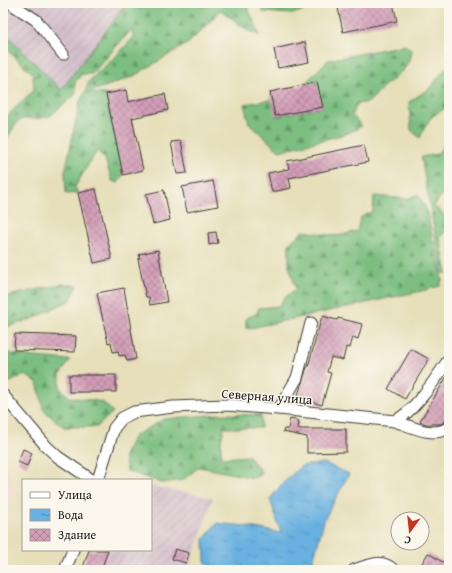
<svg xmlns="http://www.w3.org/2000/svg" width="452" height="573" viewBox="0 0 452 573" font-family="'Gentium Book Plus',serif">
  <defs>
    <pattern id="industrial-furrows" width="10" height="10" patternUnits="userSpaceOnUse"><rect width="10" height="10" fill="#d1bdc9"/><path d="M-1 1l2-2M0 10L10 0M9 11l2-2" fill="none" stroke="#b3a2ac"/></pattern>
    <pattern id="forest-firs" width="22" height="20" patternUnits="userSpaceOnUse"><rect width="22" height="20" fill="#7bbe80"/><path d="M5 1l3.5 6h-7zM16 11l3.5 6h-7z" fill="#649a68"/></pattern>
    <pattern id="water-ripples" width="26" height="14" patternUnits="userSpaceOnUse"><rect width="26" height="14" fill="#68b1e0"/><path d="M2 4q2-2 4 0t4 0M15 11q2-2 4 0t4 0" fill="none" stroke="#558fb5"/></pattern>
    <pattern id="building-cross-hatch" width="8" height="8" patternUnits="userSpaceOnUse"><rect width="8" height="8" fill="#d29db7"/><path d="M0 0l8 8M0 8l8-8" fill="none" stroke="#aa7f94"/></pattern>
  </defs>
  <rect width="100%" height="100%" fill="#fbf7ec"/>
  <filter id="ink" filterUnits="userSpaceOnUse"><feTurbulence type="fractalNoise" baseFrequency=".025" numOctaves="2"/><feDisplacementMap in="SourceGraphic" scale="8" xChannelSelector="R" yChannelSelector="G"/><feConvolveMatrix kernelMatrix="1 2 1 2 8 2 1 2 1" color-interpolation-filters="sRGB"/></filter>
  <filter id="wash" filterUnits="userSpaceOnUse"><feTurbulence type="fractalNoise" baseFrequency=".012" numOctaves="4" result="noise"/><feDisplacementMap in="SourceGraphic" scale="16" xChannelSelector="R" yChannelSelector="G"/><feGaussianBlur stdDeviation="0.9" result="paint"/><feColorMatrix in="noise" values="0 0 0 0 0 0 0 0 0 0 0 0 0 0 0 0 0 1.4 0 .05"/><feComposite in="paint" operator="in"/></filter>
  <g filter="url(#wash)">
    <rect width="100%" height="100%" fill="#e6dfba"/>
    <!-- built -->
    <path fill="#f6cfd6" d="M3,479L10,481L14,490L3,518Z"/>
    <!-- industrial -->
    <g fill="url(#industrial-furrows)">
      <path d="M3,3H120L125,6L61,90L3,31Z"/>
      <path d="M151,486L213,498L188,570H81L88,550H151Z"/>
    </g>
    <!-- forest -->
    <g fill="url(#forest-firs)" stroke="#4c6d4e">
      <path d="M127,3H131L140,10L143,3H246L260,36L246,29L221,10L190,42L132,77L87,93L106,94L123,175L118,183L112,181L105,159L97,151C90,163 82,174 75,187L78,193L66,194L65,172L80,101L85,93L89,81L115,57L133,38L132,29L92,74H82L75,82L76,94L50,116L35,119L27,118L18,121L3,144V123L10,113L34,90L33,74L3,46V31L61,90Z"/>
      <path d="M260,3H329L292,14L263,12Z"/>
      <path d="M405,45L411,50L410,58L405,68L393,80L386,84L369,102L357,104L352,115L362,126L348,133L334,137L279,151L249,123L244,104L269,100L272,97L276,116L322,107L317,82L303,85L328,60Z"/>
      <path d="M449,64V109L446,108C430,115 427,122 420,138L411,130L409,102L430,88Z"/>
      <path d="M449,142V184L434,206L445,216L449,211V230H447L440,237L447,273H442L421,157L437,154L444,145Z"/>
      <path d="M418,194L426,209L442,279L440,286L421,291L246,329V318L256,314L259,308L279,306L284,298L296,289L289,266V244L303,231L337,236L357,231L361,217L373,211L374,196L407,199Z"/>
      <path d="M63,284L78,286L70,300L35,318L9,326L3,332V297Z"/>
      <path d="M3,349L4,352L23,356L70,360L60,375V388L70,397L103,402L113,412L97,427H64L44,411L37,382L25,375L8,383L3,380Z"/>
      <path d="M219,414L261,415V428H224L221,441V458L249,456L262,473L254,478L199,467L183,480L162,483L127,471L124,456L134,436L164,419Z"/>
    </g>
    <!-- water -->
    <path fill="url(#water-ripples)" stroke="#42667e" d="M324,463L349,474L325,518L313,561L314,570H211L205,561L204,539L217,523L244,526L281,533L270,499L281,485L301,466Z"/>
    <g id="blocks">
      <!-- building -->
      <g fill="url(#building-cross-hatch)">
        <path d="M365,3H393L397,21L343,32L338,8Z"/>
        <path d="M305,42L309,62L278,68L274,49Z"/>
        <path d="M317,82L323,107L275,116L270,92Z"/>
        <path d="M126,90L128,102L165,94L168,110L132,118L143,170L123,175L106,94Z"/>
        <path d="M181,141L187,173L177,174L171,142Z"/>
        <path d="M364,145L368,162L289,178L291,188L272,192L268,173L289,169L287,161Z"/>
        <path d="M213,181L218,206L187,212L182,187Z"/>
        <path d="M96,189L112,259L94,263L78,193Z"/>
        <path d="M164,190L170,220L153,224L146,194Z"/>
        <path d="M216,232L218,243L209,245L208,233Z"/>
        <path d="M158,250L167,302L150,305L149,297H146L138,259L140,258L139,254Z"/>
        <path d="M124,288L136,359L127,361L125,355L119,356L118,351L113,352L111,342L108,343L97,293Z"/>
        <path d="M322,316L337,320L338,318L362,324L358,339L353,337L350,348L346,347L343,360L331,357L327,372L331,373L322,405L297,398L307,367H308Z"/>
        <path d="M15,334L76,336L75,352L14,350Z"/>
        <path d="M411,349L429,359L405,399L388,389Z"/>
        <path d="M449,373V418L448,420L441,424H426L420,421Z"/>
        <rect x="69" y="375" width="47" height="17"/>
        <path d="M290,419L299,421L298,429H346V452L307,453V437L283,432L284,429H288Z"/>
        <path d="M23,449L32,453L27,466L18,462Z"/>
        <path d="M175,549L189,553L186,563L172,559Z"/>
        <path d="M89,550H108L101,570H82Z"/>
        <path d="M428,553L449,566V570H418Z"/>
      </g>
    </g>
  </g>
  <g filter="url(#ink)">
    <use href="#blocks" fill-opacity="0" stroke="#3a3934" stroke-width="1"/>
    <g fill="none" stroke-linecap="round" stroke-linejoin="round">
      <defs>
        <g id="minor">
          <path d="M10,3L36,20L63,54"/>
          <path d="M3,395L47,447L58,457L92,480"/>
          <path d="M279,409L297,378L311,323"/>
          <path d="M395,421C410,426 435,439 449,427"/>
          <path d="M98,480L114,428L122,418L134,412L173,407L227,405L279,409L395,421C415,411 436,378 449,359"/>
          <path d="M65,570L73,550"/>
          <path d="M354,570C370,565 380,558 394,570"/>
        </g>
      </defs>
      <!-- minor casing -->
      <use href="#minor" stroke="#3a3934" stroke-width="13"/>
      <!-- minor -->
      <use href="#minor" stroke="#fff" stroke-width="11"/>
    </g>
  </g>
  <g text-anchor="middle" stroke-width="3" stroke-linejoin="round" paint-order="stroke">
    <!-- street labels -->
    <g font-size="13" fill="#1c1c1c" stroke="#fbf7ec">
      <text transform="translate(267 396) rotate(4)" y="5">Северная улица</text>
    </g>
  </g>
  <!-- margin -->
  <rect width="452" height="573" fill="none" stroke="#fbf7ec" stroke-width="16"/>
  <!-- legend -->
  <rect x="22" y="479" width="130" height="72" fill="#fbf7ec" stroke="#a29f99"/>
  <rect x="30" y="492" width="20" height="6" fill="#ffffff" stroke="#a29f99"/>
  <text x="58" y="499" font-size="12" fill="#1c1c1c">Улица</text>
  <rect x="30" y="509" width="20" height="12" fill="url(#water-ripples)" stroke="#a29f99"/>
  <text x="58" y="519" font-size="12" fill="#1c1c1c">Вода</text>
  <rect x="30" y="529" width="20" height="12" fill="url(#building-cross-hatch)" stroke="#a29f99"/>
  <text x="58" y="539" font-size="12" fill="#1c1c1c">Здание</text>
  <!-- north arrow -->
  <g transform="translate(410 531) rotate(195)"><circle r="19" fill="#fbf7ec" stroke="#a29f99"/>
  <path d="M0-3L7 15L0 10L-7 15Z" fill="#c8321e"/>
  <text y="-6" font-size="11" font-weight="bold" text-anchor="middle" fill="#1c1c1c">С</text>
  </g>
</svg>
